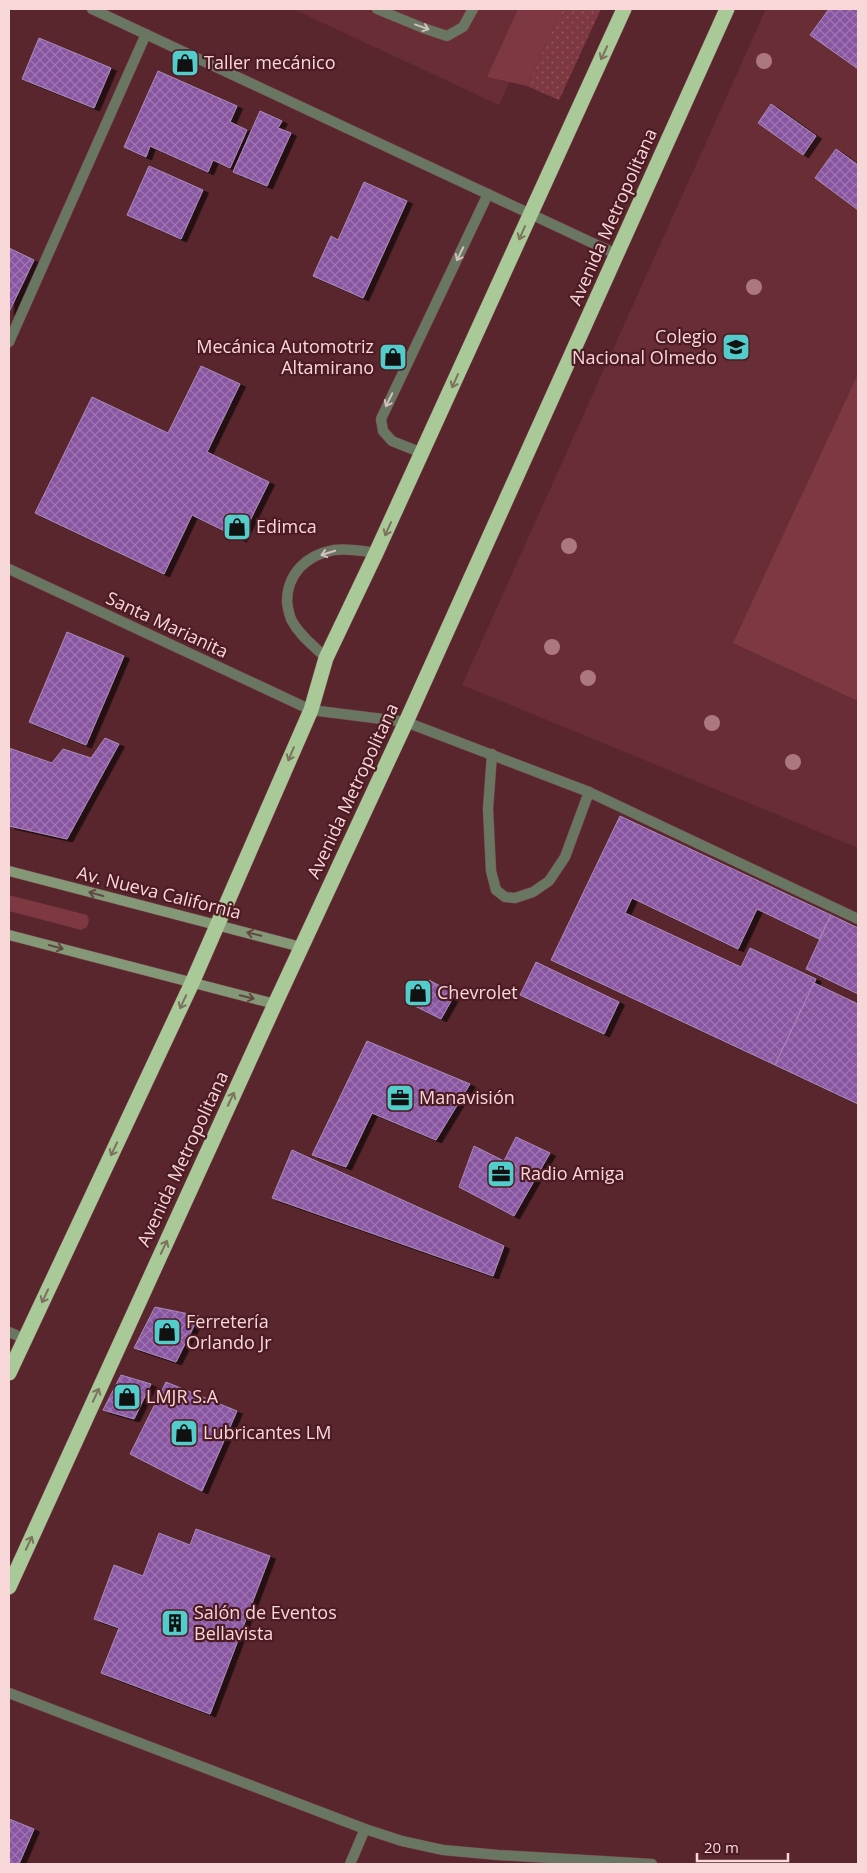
<svg xmlns="http://www.w3.org/2000/svg" width="867" height="1873" viewBox="0 0 867 1873" font-family="'Open Sans',sans-serif">
  <defs>
    <pattern id="park-dots" width="8" height="8" patternUnits="userSpaceOnUse" patternTransform="scale(1.25)"><rect width="8" height="8" fill="#7e3841"/><path d="M2 2h.1M6 6h.1" fill="none" stroke="#91545c" stroke-width="1.8" stroke-linecap="round"/></pattern>
    <pattern id="building-cross-hatch" width="8" height="8" patternUnits="userSpaceOnUse" patternTransform="scale(1.25)"><rect width="8" height="8" fill="#8856a1"/><path d="M0 0l8 8M0 8l8-8" fill="none" stroke="#9f75b2"/></pattern>
    <filter id="shadow"><feDropShadow dx="5.5" dy="3" stdDeviation="0" flood-color="#0009"/></filter>
  </defs>
  <rect width="100%" height="100%" fill="#59262d"/>
  <!-- built -->
  <g fill="#682d35">
    <path d="M293,9H543L499,105Z"/>
    <path d="M766,9H858V848L462,685Z"/>
  </g>
  <!-- green -->
  <g fill="#7e3841">
    <path d="M518,9H562L527,86L487,77Z"/>
    <path d="M858,374V701L733,643Z"/>
    <path d="M9,895L87,915L89,920L87,927L81,930L9,911Z"/>
  </g>
  <!-- park -->
  <path fill="url(#park-dots)" d="M562,9H601L559,100L527,86Z"/>
  <!-- building -->
  <g fill="url(#building-cross-hatch)" stroke="#a88ab8" filter="url(#shadow)">
    <path d="M829,9H858V69L810,35Z"/>
    <path d="M39,38L111,68L94,108L22,79Z"/>
    <path d="M158,71L237,106L230,122L247,130L230,168L213,160L208,172L150,146L146,157L124,147Z"/>
    <path d="M771,104L816,136L803,155L758,123Z"/>
    <path d="M260,111L282,121L278,128L291,133L267,186L233,172Z"/>
    <path d="M836,149L858,165V210L815,178Z"/>
    <path d="M149,166L203,190L181,239L127,215Z"/>
    <path d="M364,182L407,201L363,298L313,276L331,236L338,240Z"/>
    <path d="M9,248L34,260L9,312Z"/>
    <path d="M201,366L240,384L207,452L269,482L241,539L192,515L164,574L35,513L92,397L168,433Z"/>
    <path d="M67,632L124,656L86,745L29,722Z"/>
    <path d="M105,738L119,744L67,839L9,826V748L52,763L63,749L91,758Z"/>
    <path d="M620,816L831,915L819,939L757,909L738,949L632,898L625,913L741,967L750,948L816,979L775,1065L551,960Z"/>
    <path d="M831,915L858,928V994L806,969Z"/>
    <path d="M536,962L619,1002L604,1034L520,995Z"/>
    <path d="M429,980L455,994L441,1019L415,1006Z"/>
    <path d="M814,983L858,1004V1104L775,1065Z"/>
    <path d="M367,1041L470,1084L436,1140L372,1113L346,1167L312,1155Z"/>
    <path d="M516,1137L550,1153L514,1216L459,1187L474,1146L504,1161Z"/>
    <path d="M292,1150L504,1246L493,1276L272,1198Z"/>
    <path d="M155,1307L199,1316L176,1362L134,1348Z"/>
    <path d="M121,1375L151,1384L134,1419L103,1410Z"/>
    <path d="M166,1382L237,1411L202,1491L130,1454Z"/>
    <path d="M196,1529L270,1556L210,1714L101,1673L119,1628L94,1619L114,1565L143,1576L159,1533L190,1545Z"/>
    <path d="M9,1819L34,1829L19,1864H9Z"/>
  </g>
  <g fill="none" stroke-linecap="round" stroke-linejoin="round">
    <defs>
      <g id="lane">
        <path d="M377,9L423,28L447,36L463,27L473,9"/>
        <path d="M422,453L392,441L383,431L381,419L488,194"/>
        <path d="M326,658C314,646 300,636 292,621C289,616 288,608 287,602C287,574 306,555 334,550C348,548 363,551 376,553"/>
        <path d="M406,722L589,792L858,919"/>
        <path d="M492,754L488,809L491,871L496,890L505,897L515,898L533,892L549,881L565,857L589,792"/>
        <path d="M9,1332L25,1339"/>
      </g>
      <g id="street">
        <path d="M92,9L616,254"/>
        <path d="M9,342L146,34"/>
        <path d="M9,569L311,710L406,722"/>
        <path d="M9,1693L365,1829L402,1841L443,1850L498,1855L652,1864"/>
        <path d="M350,1864L365,1829"/>
      </g>
      <g id="secondary">
        <path d="M9,871L301,947"/>
        <path d="M9,935L275,1004"/>
      </g>
      <g id="highway">
        <path d="M9,1373L192,983L311,710L326,658L376,553L624,9"/>
        <path d="M9,1587L275,1004L406,722L727,9"/>
      </g>
    </defs>
    <!-- lane casing -->
    <use href="#lane" stroke="#76464c" stroke-width="11"/>
    <!-- street casing -->
    <use href="#street" stroke="#76464c" stroke-width="11"/>
    <!-- secondary casing -->
    <use href="#secondary" stroke="#76464c" stroke-width="11"/>
    <!-- highway casing -->
    <use href="#highway" stroke="#76464c" stroke-width="16"/>
    <!-- lane -->
    <use href="#lane" stroke="#697662" stroke-width="10"/>
    <!-- street -->
    <use href="#street" stroke="#697662" stroke-width="10"/>
    <!-- secondary -->
    <use href="#secondary" stroke="#849878" stroke-width="10"/>
    <!-- highway -->
    <use href="#highway" stroke="#aac998" stroke-width="15"/>
  </g>
  <!-- trees -->
  <g fill="#ad787d">
    <circle cx="764" cy="61" r="8"/>
    <circle cx="754" cy="287" r="8"/>
    <circle cx="569" cy="546" r="8"/>
    <circle cx="552" cy="647" r="8"/>
    <circle cx="588" cy="678" r="8"/>
    <circle cx="712" cy="723" r="8"/>
    <circle cx="793" cy="762" r="8"/>
  </g>
  <!-- one-way arrows -->
  <defs><path id="oneway-shaft" d="M-6 0H5M1.5-3L5.5 0L1.5 3" fill="none" stroke-width="1.6" stroke-linecap="round" stroke-linejoin="round" transform="scale(1.25)"/></defs>
  <g stroke="#d4bfbb">
    <use href="#oneway-shaft" transform="translate(422 27) rotate(20)"/>
    <use href="#oneway-shaft" transform="translate(460 254) rotate(116)"/>
    <use href="#oneway-shaft" transform="translate(389 400) rotate(116)"/>
    <use href="#oneway-shaft" transform="translate(328 553) rotate(163)"/>
  </g>
  <g stroke="#7c725e">
    <use href="#oneway-shaft" transform="translate(604 53) rotate(115)"/>
    <use href="#oneway-shaft" transform="translate(522 233) rotate(114)"/>
    <use href="#oneway-shaft" transform="translate(455 381) rotate(114)"/>
    <use href="#oneway-shaft" transform="translate(388 529) rotate(114)"/>
    <use href="#oneway-shaft" transform="translate(291 754) rotate(113)"/>
    <use href="#oneway-shaft" transform="translate(183 1002) rotate(115)"/>
    <use href="#oneway-shaft" transform="translate(231 1099) rotate(-65)"/>
    <use href="#oneway-shaft" transform="translate(114 1149) rotate(115)"/>
    <use href="#oneway-shaft" transform="translate(164 1247) rotate(-65)"/>
    <use href="#oneway-shaft" transform="translate(45 1296) rotate(115)"/>
    <use href="#oneway-shaft" transform="translate(96 1395) rotate(-65)"/>
    <use href="#oneway-shaft" transform="translate(29 1543) rotate(-65)"/>
  </g>
  <g stroke="#604741">
    <use href="#oneway-shaft" transform="translate(96 894) rotate(-165)"/>
    <use href="#oneway-shaft" transform="translate(254 934) rotate(-166)"/>
    <use href="#oneway-shaft" transform="translate(56 947) rotate(15)"/>
    <use href="#oneway-shaft" transform="translate(247 997) rotate(14)"/>
  </g>
  <!-- icons -->
  <defs>
    <symbol id="shop-square" viewBox="-11 -11 22 22"><rect x="-9" y="-9" width="18" height="18" rx="4" fill="#53cdcb" stroke="#4d1b23"/><path d="M-5-2.5h2.3a2.7 3.5 0 0 1 5.4 0H5L5.5 6h-11ZM-1.5-2.5h3a1.5 2.3 0 0 0-3 0Z" fill="#111"/></symbol>
    <symbol id="school-square" viewBox="-11 -11 22 22"><rect x="-9" y="-9" width="18" height="18" rx="4" fill="#53cdcb" stroke="#4d1b23"/><path d="M0-5L7-2L0 1L-7-2ZM-4 1L0 2.5L4 1V4Q0 6-4 4Z" fill="#111"/></symbol>
    <symbol id="office-square" viewBox="-11 -11 22 22"><rect x="-9" y="-9" width="18" height="18" rx="4" fill="#53cdcb" stroke="#4d1b23"/><path d="M-6-3h4V-5.5h4V-3h4V5H-6ZM-1-4.5V-3h2v-1.5ZM-6 0V1H6V0Z" fill="#111"/></symbol>
    <symbol id="building-square" viewBox="-11 -11 22 22"><rect x="-9" y="-9" width="18" height="18" rx="4" fill="#53cdcb" stroke="#4d1b23"/><path d="M-4-6H4V6H1V3H-1V6H-4ZM-2.5-4.3h1.7v1.8h-1.7ZM.8-4.3h1.7v1.8H.8ZM-2.5-1h1.7V.8h-1.7ZM.8-1h1.7V.8H.8Z" fill="#111"/></symbol>
  </defs>
  <g fill-rule="evenodd">
    <use href="#shop-square" x="169" y="47" width="32" height="32"/>
    <use href="#school-square" x="720" y="331" width="32" height="32"/>
    <use href="#shop-square" x="377" y="341" width="32" height="32"/>
    <use href="#shop-square" x="221" y="511" width="32" height="32"/>
    <use href="#shop-square" x="402" y="977" width="32" height="32"/>
    <use href="#office-square" x="384" y="1082" width="32" height="32"/>
    <use href="#office-square" x="485" y="1158" width="32" height="32"/>
    <use href="#shop-square" x="151" y="1316" width="32" height="32"/>
    <use href="#shop-square" x="111" y="1381" width="32" height="32"/>
    <use href="#shop-square" x="168" y="1417" width="32" height="32"/>
    <use href="#building-square" x="159" y="1607" width="32" height="32"/>
  </g>
  <g text-anchor="middle" stroke-width="4.5" stroke-linejoin="round" paint-order="stroke">
    <!-- poi labels -->
    <g font-size="18" fill="#f8d7d9" stroke="#4d1b23" text-anchor="start">
      <text x="204" y="69">Taller mecánico</text>
      <text x="717" y="343" text-anchor="end">Colegio<tspan x="717" dy="21">Nacional Olmedo</tspan></text>
      <text x="374" y="353" text-anchor="end">Mecánica Automotriz<tspan x="374" dy="21">Altamirano</tspan></text>
      <text x="256" y="533">Edimca</text>
      <text x="437" y="999">Chevrolet</text>
      <text x="419" y="1104">Manavisión</text>
      <text x="520" y="1180">Radio Amiga</text>
      <text x="186" y="1328">Ferretería<tspan x="186" dy="21">Orlando Jr</tspan></text>
      <text x="146" y="1403">LMJR S.A</text>
      <text x="203" y="1439">Lubricantes LM</text>
      <text x="194" y="1619">Salón de Eventos<tspan x="194" dy="21">Bellavista</tspan></text>
    </g>
    <!-- street labels -->
    <g font-size="18" fill="#f8d7d9" stroke="#4d1b23">
      <text transform="translate(613 217) rotate(-66)" y="6">Avenida Metropolitana</text>
      <text transform="translate(167 625) rotate(25)" y="6">Santa Marianita</text>
      <text transform="translate(353 791) rotate(-65)" y="6">Avenida Metropolitana</text>
      <text transform="translate(159 893) rotate(14)" y="6">Av. Nueva California</text>
      <text transform="translate(183 1159) rotate(-65)" y="6">Avenida Metropolitana</text>
    </g>
  </g>
  <!-- border -->
  <rect width="867" height="1873" fill="none" stroke="#f8d7d9" stroke-width="20"/>
  <!-- scale -->
  <path d="M697 1853v8h91v-8" fill="none" stroke="#f8d7d9" stroke-width="2.5"/>
  <text x="704" y="1853" font-size="15" fill="#f8d7d9" stroke="#4d1b23" stroke-width="4" paint-order="stroke">20 m</text>
</svg>
